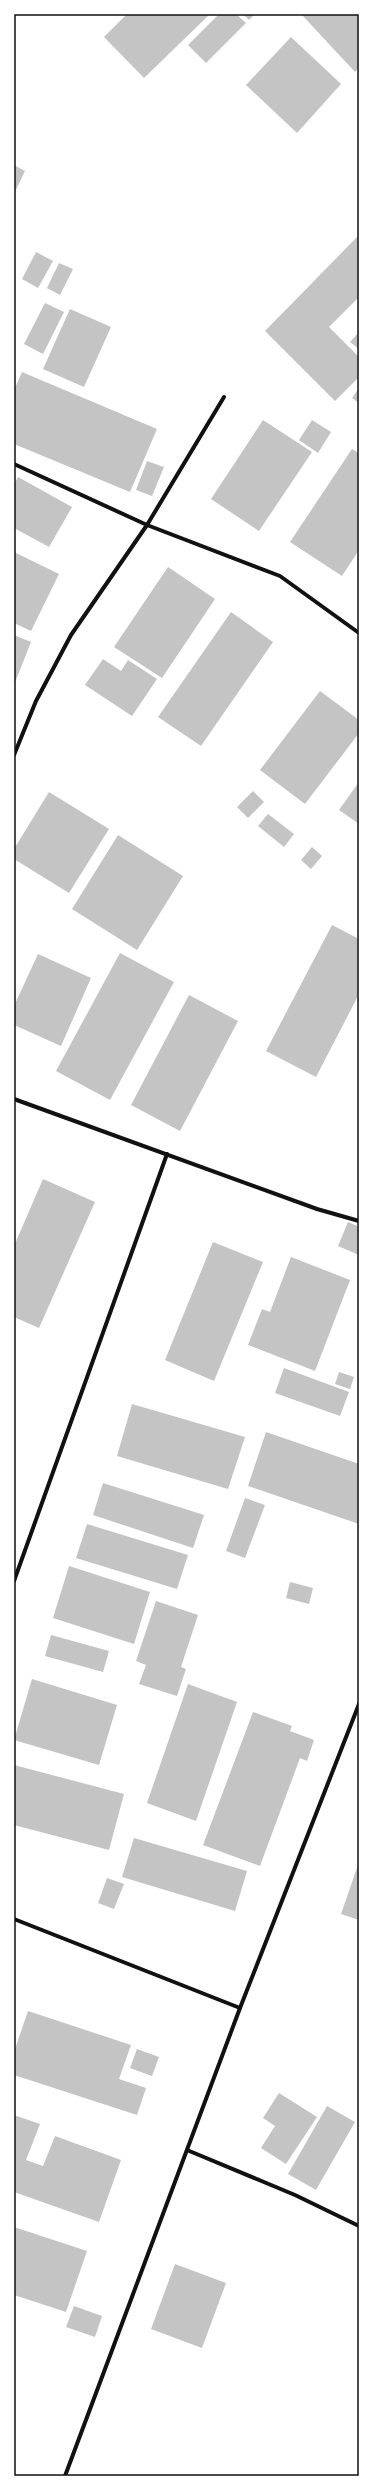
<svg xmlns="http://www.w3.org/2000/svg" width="373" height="2490" viewBox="0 0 373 2490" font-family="Georgia,serif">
  <rect width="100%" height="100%" fill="#fff"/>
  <!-- building -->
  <g fill="#c4c4c4">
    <path d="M127,14H210L144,78L104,37Z"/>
    <path d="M219,14H236L246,23L206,63L188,45Z"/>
    <path d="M243,14H255L249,20Z"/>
    <path d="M359,14V68L355,72L302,15Z"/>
    <path d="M291,37L341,84L297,133L246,85Z"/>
    <path d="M14,165L25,171L14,194Z"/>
    <path d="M359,235V297L329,327L359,357V377L335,401L265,331Z"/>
    <path d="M36,252L53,261L38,288L22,279Z"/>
    <path d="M59,263L73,269L60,295L47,288Z"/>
    <path d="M45,303L64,312L43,354L24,344Z"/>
    <path d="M70,309L111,327L84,387L43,369Z"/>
    <path d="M359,332V349L350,342Z"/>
    <path d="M22,372L157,429L130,492L14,444V390Z"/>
    <path d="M359,388V403L352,398Z"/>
    <path d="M263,420L312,452L259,531L211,499Z"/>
    <path d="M312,420L331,432L318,453L299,440Z"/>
    <path d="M352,449L359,453V550L342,576L290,542Z"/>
    <path d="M147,461L164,467L152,496L136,490Z"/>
    <path d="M18,477L72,507L49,547L14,528V484Z"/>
    <path d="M14,552L59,574L31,631L14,623Z"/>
    <path d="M168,567L215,599L162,678L114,647Z"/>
    <path d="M231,612L273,642L201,746L158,717Z"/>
    <path d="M14,635L31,642L14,685Z"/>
    <path d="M103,659L121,671L128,660L157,679L132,716L85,685Z"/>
    <path d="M320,691L359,720V733L305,804L260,770Z"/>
    <path d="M359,782V824L339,810Z"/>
    <path d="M253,791L264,802L248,818L237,807Z"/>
    <path d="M49,792L109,829L69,893L14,859V849Z"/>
    <path d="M268,814L294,834L284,847L258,826Z"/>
    <path d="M118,835L183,876L137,950L72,909Z"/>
    <path d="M312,847L322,856L311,869L301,860Z"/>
    <path d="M332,925L359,939V994L316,1077L266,1051Z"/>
    <path d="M120,953L174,982L110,1100L56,1071Z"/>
    <path d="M38,954L91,978L61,1046L14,1025V1006Z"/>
    <path d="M189,995L238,1021L180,1131L131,1105Z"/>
    <path d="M43,1179L95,1202L39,1328L14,1317V1246Z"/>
    <path d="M348,1222L359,1227V1255L338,1246Z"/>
    <path d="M213,1242L263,1262L214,1381L165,1360Z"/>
    <path d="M291,1257L350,1280L315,1371L248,1345L262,1309L270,1312Z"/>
    <path d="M284,1368L349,1392L340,1416L275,1393Z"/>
    <path d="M339,1372L354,1377L350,1389L335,1384Z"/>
    <path d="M132,1404L245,1437L228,1489L117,1456Z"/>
    <path d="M266,1432L359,1464V1524L248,1486Z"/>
    <path d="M103,1483L204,1515L193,1548L93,1515Z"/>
    <path d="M245,1498L265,1505L245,1558L226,1551Z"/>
    <path d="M87,1524L188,1555L177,1589L76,1558Z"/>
    <path d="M69,1566L150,1592L134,1644L53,1618Z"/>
    <path d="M290,1582L313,1588L309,1604L286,1598Z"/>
    <path d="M156,1601L198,1615L181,1667L186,1669L177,1696L139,1684L146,1665L136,1661Z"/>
    <path d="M51,1635L109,1651L103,1672L45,1656Z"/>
    <path d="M32,1679L117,1705L99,1765L14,1740Z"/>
    <path d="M188,1684L237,1702L196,1821L147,1803Z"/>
    <path d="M253,1712L292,1726L290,1731L314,1740L307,1761L300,1758L260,1866L203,1845Z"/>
    <path d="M14,1765L124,1794L109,1850L14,1825Z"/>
    <path d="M134,1838L247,1871L235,1911L122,1877Z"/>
    <path d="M359,1862V1920L341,1914Z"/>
    <path d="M107,1878L124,1884L114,1909L98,1903Z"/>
    <path d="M28,2011L131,2045L119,2079L146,2088L137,2115L14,2075V2052Z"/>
    <path d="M137,2049L159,2057L152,2076L130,2068Z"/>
    <path d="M279,2093L317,2117L286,2164L261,2148L275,2126L263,2118Z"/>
    <path d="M327,2106L355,2122L316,2190L288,2174Z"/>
    <path d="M14,2115L40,2124L26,2160L43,2166L55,2136L121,2160L99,2222L14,2192Z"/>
    <path d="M14,2227L87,2251L66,2312L14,2295Z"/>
    <path d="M175,2264L226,2283L202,2348L151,2329Z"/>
    <path d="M74,2306L102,2316L95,2337L66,2327Z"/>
  </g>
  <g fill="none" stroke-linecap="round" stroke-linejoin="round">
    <!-- minor -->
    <g stroke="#111" stroke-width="4">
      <path d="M14,464L147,525L280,576L359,633"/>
      <path d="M14,755L36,701L71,635L147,525L224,397"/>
      <path d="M14,1099L317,1209L359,1221"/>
      <path d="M14,1581L167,1154"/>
      <path d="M14,1919L240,2008"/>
      <path d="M187,2150L295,2195L359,2226"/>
      <path d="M65,2476L240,2008L359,1704"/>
    </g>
  </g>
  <!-- border -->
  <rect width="373" height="2490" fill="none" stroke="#ffffff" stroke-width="30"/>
  <rect x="15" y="15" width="343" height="2460" fill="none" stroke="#111" stroke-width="1.5"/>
</svg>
